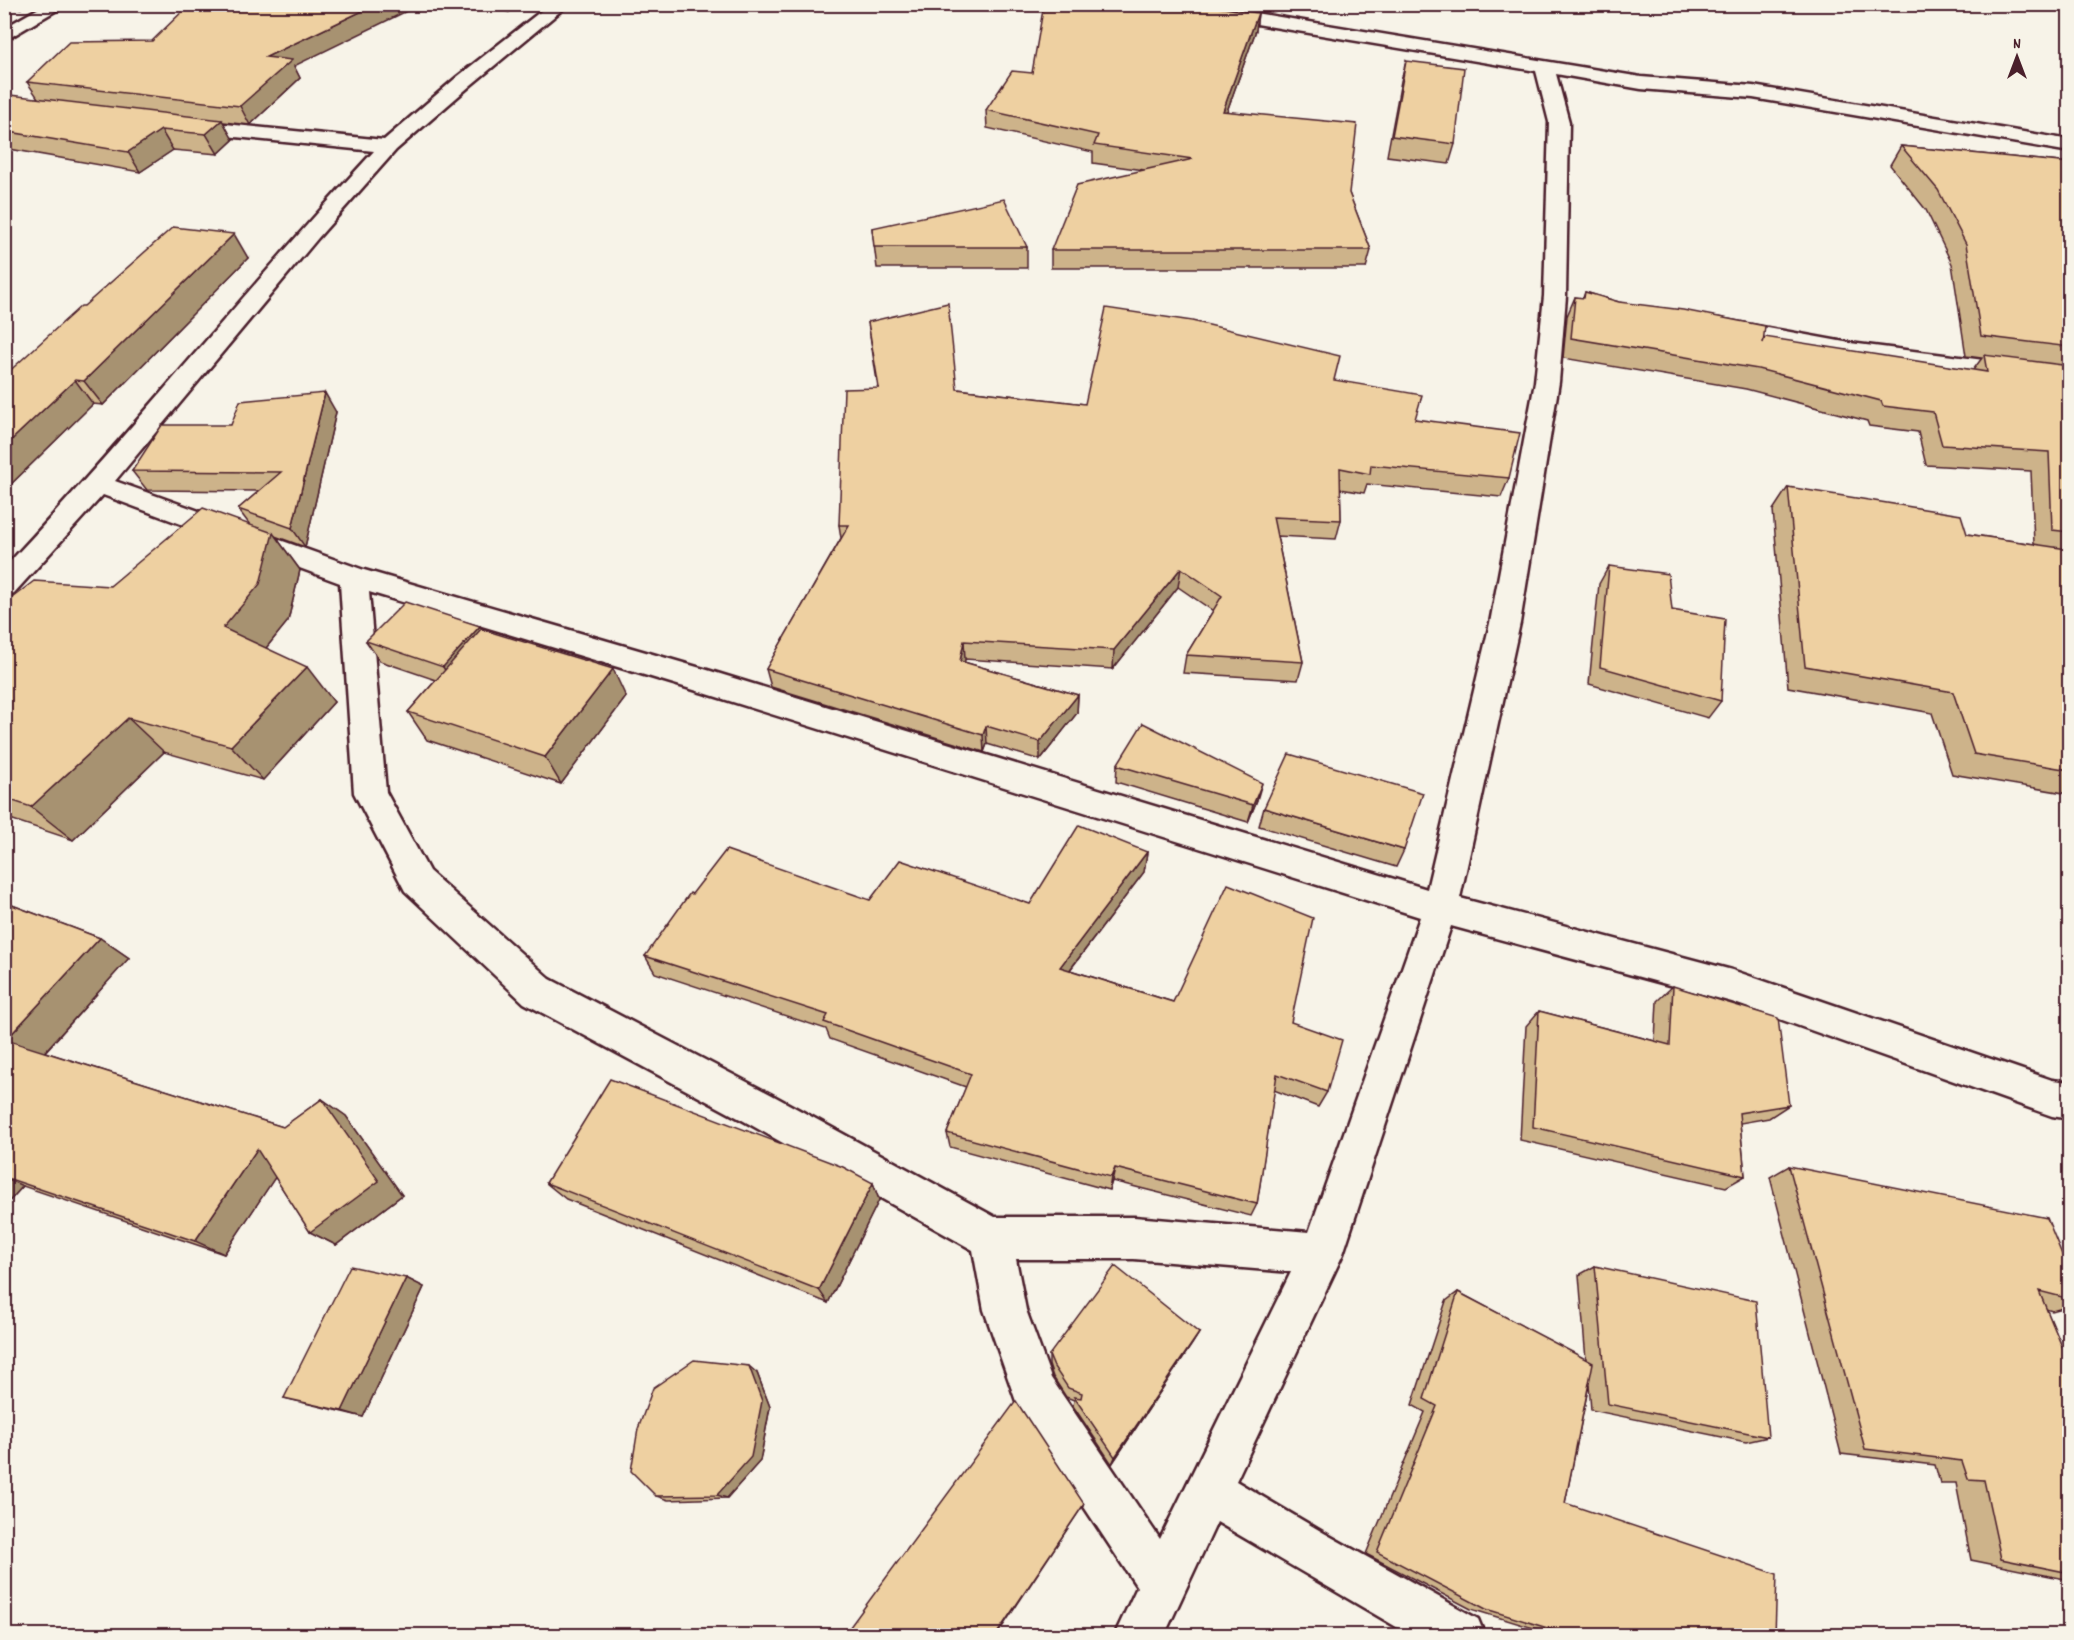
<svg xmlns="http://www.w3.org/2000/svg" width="2074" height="1640" viewBox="0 0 2074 1640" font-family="Dekko,sans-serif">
  <rect width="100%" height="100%" fill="#f7f3e8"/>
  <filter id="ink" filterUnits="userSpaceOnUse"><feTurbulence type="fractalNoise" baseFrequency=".0167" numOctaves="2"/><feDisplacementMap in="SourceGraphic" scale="12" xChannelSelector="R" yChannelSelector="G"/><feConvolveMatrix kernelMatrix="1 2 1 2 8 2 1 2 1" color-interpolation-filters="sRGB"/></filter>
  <g filter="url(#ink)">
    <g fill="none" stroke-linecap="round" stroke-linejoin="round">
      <defs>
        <g id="minor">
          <path d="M46,4H67L4,41V28Z"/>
          <path d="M550,4H569L471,85L396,150L318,238L115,481L364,570L704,669L1427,889L1490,623L1535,382L1544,296L1549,122L1536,71L1167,9L1159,4H1201L1641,77L1753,86L2070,140V152L1753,98L1641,89L1556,74L1569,122L1566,296L1559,382L1520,623L1460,898L1732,970L2052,1080L2070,1082V1119L2052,1116L1732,1002L1451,926L1343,1254L1236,1481L1324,1533L1478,1619L1485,1636H1412L1217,1522L1164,1636H1114L1137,1587L1018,1407L984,1310L973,1250L744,1121L524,1003L405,891L354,793L340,583L103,495L14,593L4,596V568C132,432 248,287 374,151L185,132L178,130L175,126L178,122L185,120L384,140L457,77ZM369,592L704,693L1420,917L1309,1232L1134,1217H995L772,1095L550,979L429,871L386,792ZM1016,1259H1134L1291,1272L1160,1539L1051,1378L1026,1310Z"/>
          <path d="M1719,319L1850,343L2070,371V386L1850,357L1711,331L1707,326L1711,321Z"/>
        </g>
      </defs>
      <!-- minor casing -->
      <use href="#minor" stroke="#4a1f2b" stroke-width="5"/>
      <!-- minor -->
      <use href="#minor" fill="#f7f3e8" fill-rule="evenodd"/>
    </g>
    <!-- wall -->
    <g fill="#cdb38a" stroke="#4a1f2b" stroke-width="1.5">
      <path d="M4,4H26L21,8L4,7Z"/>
      <path d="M464,4H521L509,12Z"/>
      <path d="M1258,13L1256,30L1227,111L1349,193L1371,250L1366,268H1051V250L1144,170L1093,163V152L987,128L986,110L1032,73Z"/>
      <path d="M1406,61L1455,144L1449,164L1387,156L1401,81Z"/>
      <path d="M294,66L300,78L250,125L223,122L233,140L218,154L173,150L140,172L4,148V100L38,98L27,82Z"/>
      <path d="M1901,146L2070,163V554H2069L2070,557V794L1952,774L1932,713L1788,687L1773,510L1788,487L1967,534L2034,544L2031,471L1926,465L1918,432L1869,426L1867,421L1746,389L1563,358L1567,316L1575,297L1583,298L1585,292L1619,302L1764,339L1973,370L1982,358L1966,356L1952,264L1926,210L1890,165Z"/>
      <path d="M872,228L1027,247V268H877Z"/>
      <path d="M248,258L103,405L93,404L4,491L84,306Z"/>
      <path d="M868,322L957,389L1085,404L1334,380L1415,419L1509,478L1501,497L1367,484L1364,493L1340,489L1341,520L1336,539L1277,536L1303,662L1298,680L1183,673L1186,655L1213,611L1178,587L1113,669L965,659L964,662L1078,695L1077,713L1040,760L987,744L984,752L771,687L766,669L841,538L839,525L878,388Z"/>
      <path d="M336,412L305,547L275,536L300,570L288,621L266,648L334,702L263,780L164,752L73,840L4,817V604L110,586L250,525L238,509L259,491L147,490L132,471L231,425Z"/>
      <path d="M1609,566L1672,610L1721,701L1708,718L1589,684L1599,584Z"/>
      <path d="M480,626L482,630L626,697L561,784L427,740L408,712L436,680L380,661L366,641Z"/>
      <path d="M1117,765L1257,800L1248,822L1116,782Z"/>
      <path d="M1264,808L1404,850L1396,867L1259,826Z"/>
      <path d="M1147,852L1144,872L1070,970L1173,1002L1291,1022L1327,1092L1318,1107L1274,1090L1257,1204L1251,1216L1112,1181L1109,1190L950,1147L947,1133L966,1087L830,1039L826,1029L655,973L645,956L870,900L1030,904Z"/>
      <path d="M4,902L100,938L129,958L45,1052L283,1127L322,1099L346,1116L402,1195L336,1245L310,1232L275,1177L224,1254L23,1186L4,1207Z"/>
      <path d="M1673,986L1789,1105L1769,1118L1740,1123L1745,1176L1726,1187L1520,1140L1526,1026L1539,1011L1655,1041L1657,1001Z"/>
      <path d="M1789,1166L2070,1274V1306L2052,1311L2046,1309L2070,1366V1580L1971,1560L1956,1483H1940L1935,1465L1841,1454L1770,1177Z"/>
      <path d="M546,1183H873L879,1200L828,1303L566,1199Z"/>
      <path d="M1595,1266L1768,1437L1746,1442L1591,1410L1589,1384L1565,1503L1775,1635H1556L1471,1609L1366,1554L1425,1412L1412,1405L1446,1301L1458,1292L1586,1360L1579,1275Z"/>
      <path d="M406,1278L424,1287L363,1417L284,1398Z"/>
      <path d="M1199,1333L1192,1344L1112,1464L1073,1406L1074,1400L1066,1397L1053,1377L1049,1365V1355Z"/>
      <path d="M757,1373L770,1407L760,1461L727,1498L668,1500L656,1496Z"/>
    </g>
    <!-- shaded-wall -->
    <g fill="#a79271" stroke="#4a1f2b" stroke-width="1.5">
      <path d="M19,4H26L21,8Z"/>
      <path d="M377,4H421L294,66L300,78L250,125L240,106L266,57Z"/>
      <path d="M507,4H521L509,12Z"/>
      <path d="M1258,13L1256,30L1221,128L1223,111Z"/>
      <path d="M222,120L233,140L218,154L206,134Z"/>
      <path d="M161,130L173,150L140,172L128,152Z"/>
      <path d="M234,234L248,258L103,405L84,381Z"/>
      <path d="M75,380L93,404L4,491V447Z"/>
      <path d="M325,393L336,412L305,547L292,528Z"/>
      <path d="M273,533L300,570L288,621L253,664L223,628Z"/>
      <path d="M1181,568L1178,587L1113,669L1114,650Z"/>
      <path d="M480,626L492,646L455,687L443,667Z"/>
      <path d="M964,641L965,659L962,679L960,661Z"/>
      <path d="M307,667L334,702L263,780L231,746Z"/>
      <path d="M613,669L626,697L561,784L545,757Z"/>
      <path d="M1078,695L1077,713L1040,760V742Z"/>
      <path d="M128,718L164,752L73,840L31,807Z"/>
      <path d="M986,726L987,744L984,752L983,735Z"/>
      <path d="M1262,783L1257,800L1248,822L1253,805Z"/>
      <path d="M1147,852L1144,872L1059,984L1060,967Z"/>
      <path d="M100,938L129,958L39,1058L6,1040Z"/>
      <path d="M322,1099L346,1116L402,1195L336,1245L310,1232Z"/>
      <path d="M257,1149L284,1164L224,1254L195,1241Z"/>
      <path d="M1115,1168L1112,1181L1109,1190L1111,1177Z"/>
      <path d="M4,1178L23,1186L4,1207Z"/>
      <path d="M873,1183L879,1200L828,1303L819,1290Z"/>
      <path d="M406,1278L424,1287L363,1417L342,1411Z"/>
      <path d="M1199,1333L1192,1344L1112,1464L1115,1457Z"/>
      <path d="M749,1366L757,1373L770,1407L760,1461L727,1498L717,1495Z"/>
      <path d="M1084,1504L997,1635H996Z"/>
    </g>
    <!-- building -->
    <g fill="#eed0a1" stroke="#4a1f2b" stroke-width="1.5">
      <path d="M190,4H377L266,57L292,60L240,106L27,82L69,42L152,41Z"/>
      <path d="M1044,4H1196L1258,13L1223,111L1357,124L1349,193L1371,250H1051L1077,185L1193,159L1094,145L1098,135L986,110L1012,71L1032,73Z"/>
      <path d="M1406,61L1464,68L1455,144L1392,136Z"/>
      <path d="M10,95L222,120L206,134L161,130L128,152L4,131V100Z"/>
      <path d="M1901,146L2070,163V347L1981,336L1966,244L1938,190Z"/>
      <path d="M1004,199L1027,247H874L872,228Z"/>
      <path d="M173,227L234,234L84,381L75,380L4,447V376L81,306H84Z"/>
      <path d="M1585,292L1619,302L1683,310L1765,326L1763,343L1765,337L1987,372L1984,355L2070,366V532L2052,530L2049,452L1942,445L1933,412L1883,406L1881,401L1758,369L1571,338L1575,297L1584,298Z"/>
      <path d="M948,303L957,389L1085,404L1106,308L1192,321L1340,356L1334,380L1422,395L1415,419L1520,433L1509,478L1371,465L1370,474L1340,468L1341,520L1273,517L1303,662L1186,655L1222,596L1181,568L1114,650L964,641L960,661L1078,695L1040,742L986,726L983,735L766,669L849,525H839L844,389L879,388L868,322Z"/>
      <path d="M325,393L292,528L238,509L281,472L132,471L162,425H231L240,401Z"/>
      <path d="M1788,487L1961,515L1967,534L2067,549L2070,557V770L1974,754L1953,692L1805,666Z"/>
      <path d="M203,508L273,533L260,584L223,628L307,667L231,746L128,718L31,807L4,798V604L34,581L110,586Z"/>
      <path d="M1609,566L1668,574L1672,610L1725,619L1721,701L1600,667Z"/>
      <path d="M405,602L480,626L443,667L366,641Z"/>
      <path d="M481,629L613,669L545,757L408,712Z"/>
      <path d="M1143,723L1262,783L1253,805L1117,765Z"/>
      <path d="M1289,754L1423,793L1404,850L1264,808Z"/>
      <path d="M1079,825L1147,852L1060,967L1173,1002L1228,884L1313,918L1291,1022L1342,1040L1327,1092L1277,1074L1257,1204L1115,1168L1111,1177L947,1133L971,1074L824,1022L828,1015L645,956L690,893L692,894L726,850L870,900L900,860L1030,904Z"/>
      <path d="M4,902L100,938L6,1040L283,1127L322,1099L379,1181L310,1232L257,1149L195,1241L4,1177Z"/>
      <path d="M1673,986L1778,1018L1789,1105L1739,1113L1745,1176L1533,1127L1539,1011L1670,1045Z"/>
      <path d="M610,1079L843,1167L873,1183L819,1290L546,1183Z"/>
      <path d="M1789,1166L2047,1218L2070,1274V1299L2039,1291L2070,1366V1573L2001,1559L1984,1480L1968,1479L1962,1461L1865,1449Z"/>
      <path d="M350,1266L406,1278L342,1411L284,1398Z"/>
      <path d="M1115,1266L1199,1333L1115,1457L1074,1397L1081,1398L1082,1393L1068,1388L1054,1367L1049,1355Z"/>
      <path d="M1595,1266L1756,1301L1768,1437L1608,1404Z"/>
      <path d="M1458,1292L1593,1363L1565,1503L1777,1574L1775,1635H1570L1486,1609L1377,1552L1437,1406L1424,1399Z"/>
      <path d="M694,1360L749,1366L762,1401L751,1457L717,1495L656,1496L631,1471L638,1429L653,1388Z"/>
      <path d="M1016,1401L1084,1504L996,1635H844Z"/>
    </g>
  </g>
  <!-- margin -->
  <rect width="2074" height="1640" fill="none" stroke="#f7f3e8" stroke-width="24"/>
  <rect x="12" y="12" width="2050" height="1616" fill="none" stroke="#4a1f2b" stroke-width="2" filter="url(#ink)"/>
  <!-- north arrow -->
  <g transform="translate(2017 57)" stroke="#f7f3e8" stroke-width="4.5" paint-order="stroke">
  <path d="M0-4.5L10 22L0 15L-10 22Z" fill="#4a1f2b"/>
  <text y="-9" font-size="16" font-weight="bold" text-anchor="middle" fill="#4a1f2b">N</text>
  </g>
</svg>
